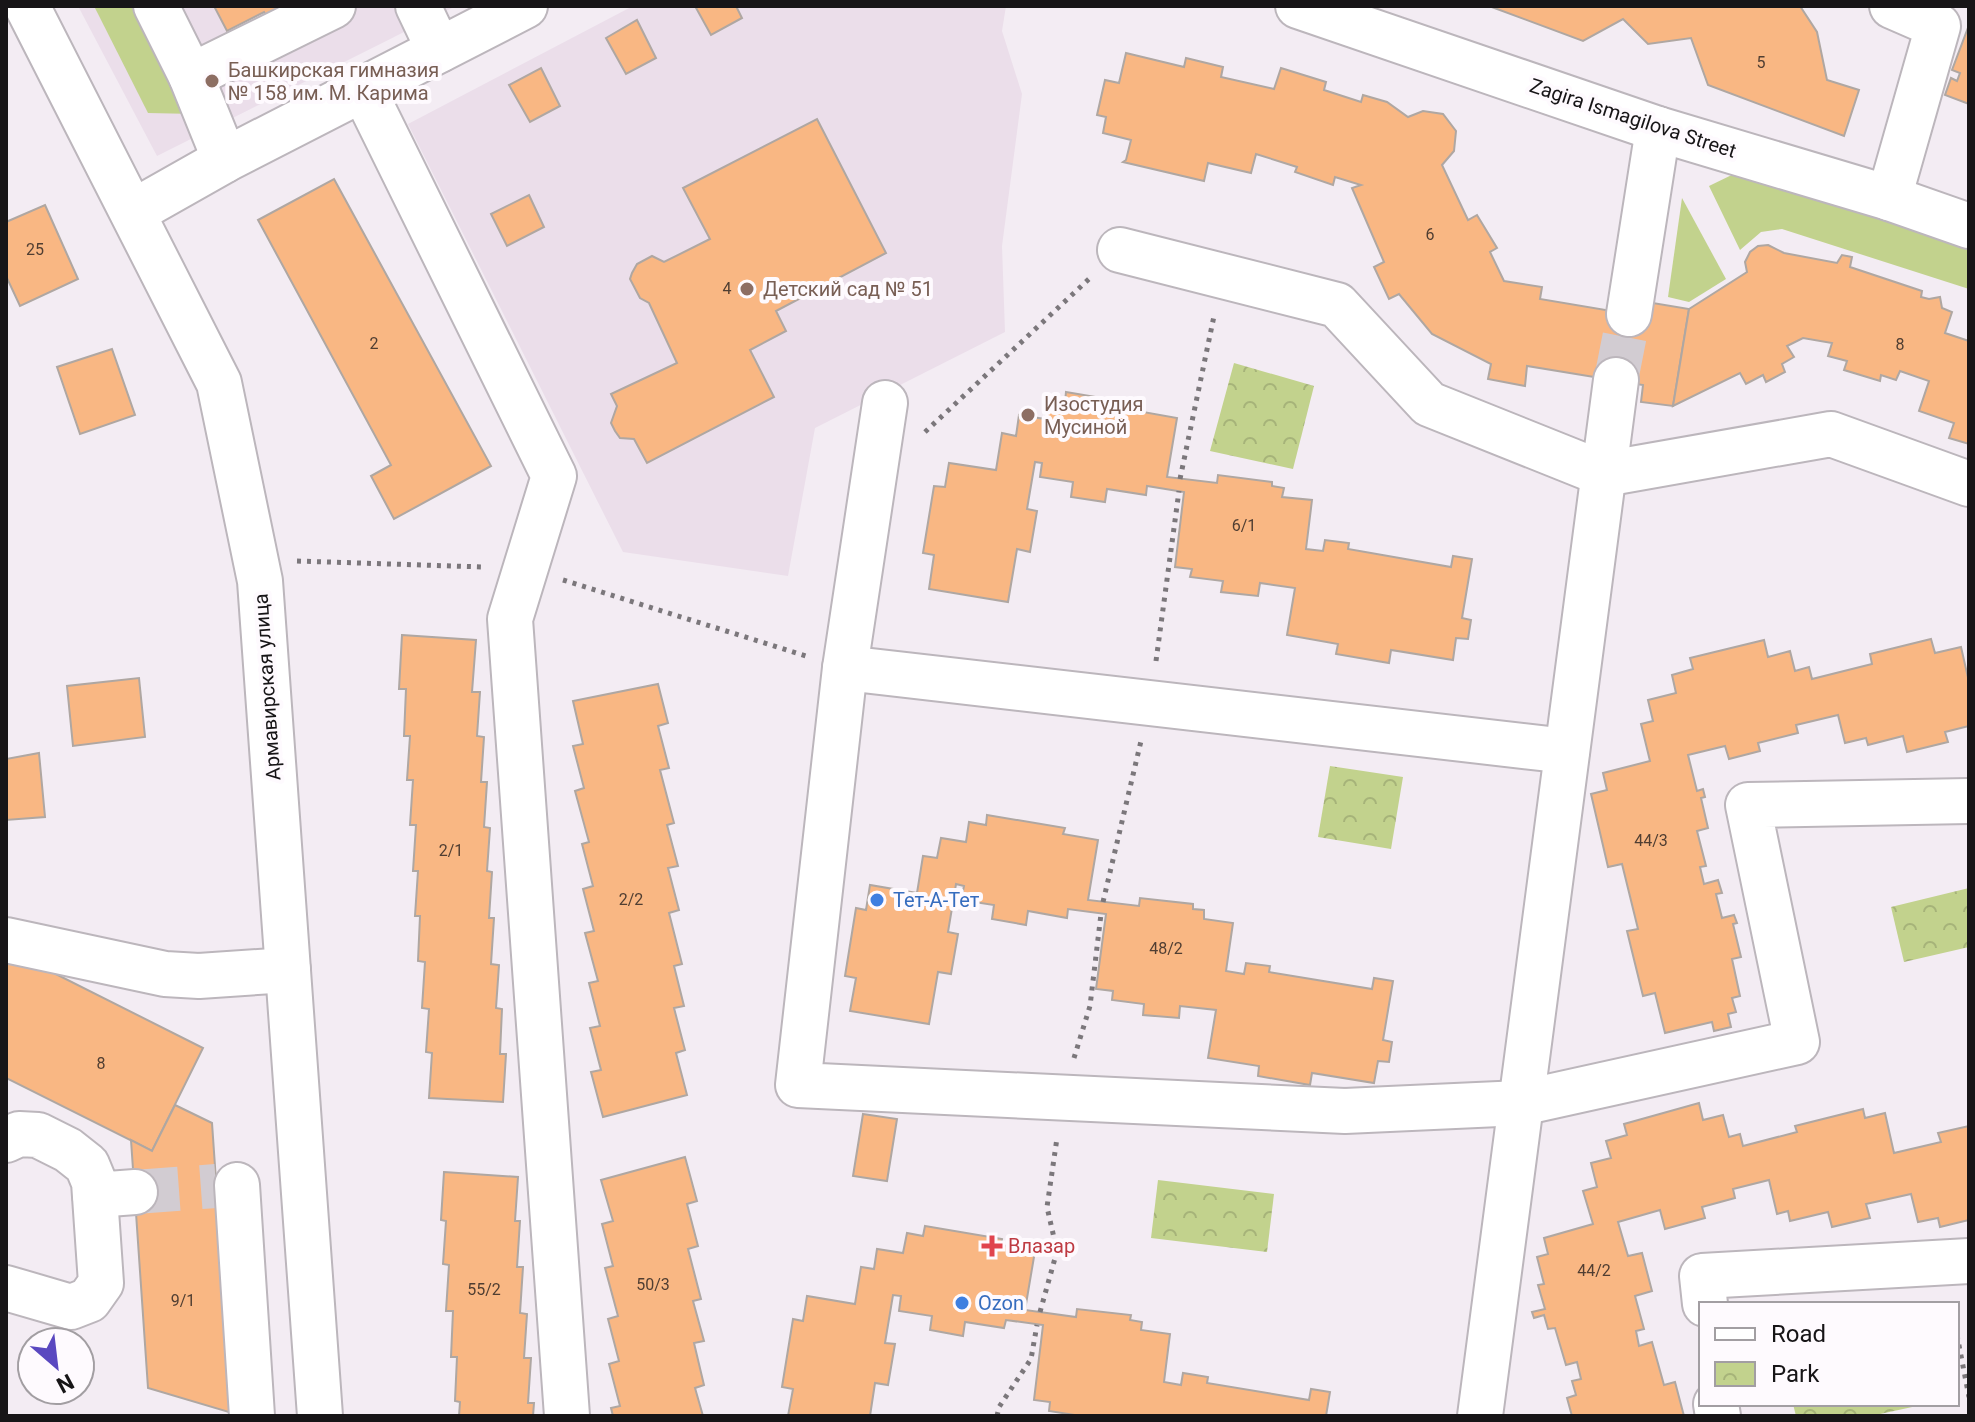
<svg xmlns="http://www.w3.org/2000/svg" width="1975" height="1422" viewBox="0 0 1975 1422" font-family="Roboto,sans-serif">
  <defs>
    <pattern id="park-crowns" width="20" height="18" patternUnits="userSpaceOnUse" patternTransform="scale(2)"><rect width="20" height="18" fill="#c2d28d"/><path d="M2 6a3 3 0 1 1 6 0M12 15a3 3 0 1 1 6 0" fill="none" stroke="#a6b379"/></pattern>
  </defs>
  <rect width="100%" height="100%" fill="#f3ecf3"/>
  <!-- built -->
  <g fill="#ebdeea">
    <path d="M78,6H456L157,156Z"/>
    <path d="M633,6H1006L1002,31L1022,94L1002,246L1005,332L815,428L788,576L623,552L408,124Z"/>
  </g>
  <!-- green -->
  <g fill="#c2d28d">
    <path d="M94,6H137L195,114L148,113Z"/>
    <path d="M1742,170L1969,243V289L1782,229L1761,232L1740,250L1709,186Z"/>
    <path d="M1682,198L1726,279L1689,302L1668,297Z"/>
  </g>
  <!-- park -->
  <g fill="url(#park-crowns)">
    <path d="M1234,363L1314,386L1293,469L1210,451Z"/>
    <path d="M1330,766L1403,777L1391,849L1318,837Z"/>
    <path d="M1969,888V947L1904,962L1891,907Z"/>
    <path d="M1158,1180L1274,1194L1267,1252L1151,1238Z"/>
    <path d="M1793,1404H1926L1871,1416H1796Z"/>
  </g>
  <!-- building -->
  <g fill="#f9b783" stroke="#afa7a2" stroke-width="2">
    <path d="M214,6H285L266,16L264,12L227,31Z"/>
    <path d="M695,6H736L742,18L711,35Z"/>
    <path d="M1489,6H1800L1817,32L1827,80L1859,90L1844,136L1708,85L1691,38L1648,44L1623,19L1583,41Z"/>
    <path d="M637,20L656,58L626,74L606,38Z"/>
    <path d="M1969,25V104L1945,95L1951,78L1957,81L1960,73L1952,70Z"/>
    <path d="M1126,53L1184,67L1186,58L1223,67L1221,77L1274,89L1281,68L1326,82L1324,90L1361,102L1363,95L1387,102L1408,117L1423,111L1443,114L1456,131L1454,151L1442,165L1468,220L1477,215L1497,248L1490,252L1504,281L1542,287L1540,299L1629,314L1647,302L1689,309L1673,406L1641,402L1643,385L1527,366L1525,386L1488,379L1491,364L1432,334L1399,294L1389,299L1374,267L1384,262L1352,188L1361,185L1335,177L1333,185L1295,172L1297,167L1256,154L1251,173L1208,163L1204,181L1123,162L1126,160L1131,140L1103,133L1106,117L1097,115L1105,80L1119,83Z"/>
    <path d="M541,68L560,106L530,122L509,85Z"/>
    <path d="M817,119L886,253L776,311L786,331L750,350L774,397L647,463L634,439L620,438L615,431L611,423L617,406L611,394L677,363L649,303L640,298L630,279L632,273L637,264L652,256L664,262L710,239L683,188Z"/>
    <path d="M334,179L491,466L394,519L371,476L391,465L258,220Z"/>
    <path d="M529,195L544,227L507,246L491,214Z"/>
    <path d="M45,205L78,279L20,306L6,276V222Z"/>
    <path d="M1768,245L1784,253L1837,263L1842,255L1852,257L1850,267L1922,291L1921,297L1929,299L1940,297L1942,308L1952,312L1945,333L1969,341V444L1949,438L1954,423L1919,411L1929,381L1900,371L1896,380L1881,375L1880,381L1844,370L1847,361L1828,356L1832,343L1803,338L1787,346L1794,357L1782,364L1785,372L1766,382L1763,375L1746,384L1740,373L1673,406L1689,309L1747,272L1745,262L1750,252L1758,246Z"/>
    <path d="M112,349L135,415L80,434L57,367Z"/>
    <path d="M1066,392L1143,405V412L1177,418L1167,477L1217,483L1218,475L1272,482V486L1284,488L1282,497L1312,500L1306,549L1323,551L1325,540L1349,543L1348,549L1451,567L1453,556L1472,559L1462,618L1471,620L1468,639L1456,638L1453,660L1391,650L1389,663L1336,654L1338,644L1287,635L1295,588L1260,583L1258,596L1221,592L1223,581L1190,577L1192,569L1175,567L1184,492L1147,486L1146,495L1107,489L1105,502L1071,497L1073,482L1040,477L1042,463L1035,462L1027,509L1037,511L1030,552L1017,549L1008,602L929,589L934,555L923,553L934,486L945,487L949,463L996,470L1002,433L1016,436L1019,415L1045,419L1048,400L1065,402Z"/>
    <path d="M402,635L476,640L472,692H480L477,736L484,737L481,782H487L484,827L490,828L487,871L492,872L489,918H494L491,964L499,965L496,1008L502,1009L500,1054H506L503,1102L429,1098L432,1053L426,1052L429,1009L422,1008L425,962L418,961L420,916H415L418,871H413L416,825H410L413,780H407L410,736H404L406,689H399Z"/>
    <path d="M1931,639L1935,653L1961,647L1969,682V726L1945,732L1948,742L1907,752L1903,736L1868,745L1866,738L1845,743L1838,715L1796,725L1798,733L1758,743L1760,751L1729,759L1725,746L1688,755L1697,791L1703,789L1705,797L1701,798L1708,828L1697,831L1706,866L1700,867L1704,884L1718,880L1722,893L1716,894L1722,918L1734,915L1737,923L1733,924L1741,957L1732,959L1740,996L1732,998L1736,1012L1728,1014L1731,1027L1714,1031L1712,1022L1665,1033L1655,993L1643,996L1627,931L1638,929L1622,864L1608,867L1591,794L1607,790L1603,773L1650,761L1641,724L1653,721L1648,700L1676,693L1672,675L1693,669L1690,658L1764,640L1768,657L1790,651L1795,671L1809,667L1812,679L1872,664L1870,654Z"/>
    <path d="M139,678L145,737L73,746L67,686Z"/>
    <path d="M658,684L668,723L658,726L669,768L660,770L674,823L667,825L678,866L668,868L679,910L669,913L682,964L674,966L684,1006L674,1008L685,1050L676,1053L687,1095L603,1117L591,1072L601,1070L590,1028L600,1026L589,983L598,981L585,933L594,931L583,889L593,886L582,844L589,842L575,791L584,788L573,746L583,744L573,701Z"/>
    <path d="M39,753L45,817L6,820V759Z"/>
    <path d="M987,815L1065,828L1063,834L1098,840L1088,900L1139,906L1140,898L1193,904V909L1204,910V919L1233,923L1226,971L1244,974L1246,963L1270,966L1269,972L1372,989L1374,978L1393,981L1383,1040L1392,1042L1389,1062L1378,1061L1374,1083L1312,1073L1310,1085L1258,1076L1259,1066L1208,1058L1216,1010L1180,1006L1179,1018L1143,1015L1144,1004L1112,1000L1113,991L1096,989L1106,914L1068,909L1067,918L1028,911L1026,925L992,919L994,905L961,900L964,886L956,884L948,932L958,934L951,974L938,972L929,1024L850,1011L856,978L845,976L856,908L866,910L870,885L917,893L923,856L937,858L941,838L966,842L969,822L986,825Z"/>
    <path d="M6,949L203,1048L152,1151L6,1078Z"/>
    <path d="M1699,1103L1703,1120L1723,1115L1729,1137L1740,1134L1743,1146L1797,1132L1795,1126L1863,1109L1865,1118L1885,1113L1894,1153L1941,1142L1938,1133L1969,1126V1220L1940,1227L1938,1218L1918,1222L1911,1194L1866,1204L1870,1218L1832,1227L1828,1212L1790,1221L1788,1211L1777,1214L1769,1180L1733,1189L1735,1198L1702,1207L1705,1218L1665,1229L1660,1210L1618,1222L1628,1256L1642,1253L1652,1291L1635,1296L1644,1329L1636,1331L1639,1346L1652,1342L1664,1385L1675,1382L1684,1416H1572L1567,1398L1576,1395L1572,1381L1581,1379L1577,1362L1566,1365L1555,1328L1548,1329L1544,1315L1534,1318L1532,1312L1545,1309L1538,1285L1544,1284L1537,1257L1548,1254L1544,1238L1593,1224L1583,1191L1597,1187L1591,1163L1611,1158L1606,1141L1627,1135L1624,1124Z"/>
    <path d="M175,1105L212,1123L232,1413L148,1388L131,1140L152,1151Z"/>
    <path d="M863,1114L897,1119L887,1181L853,1176Z"/>
    <path d="M685,1157L697,1201L687,1204L698,1246L688,1249L701,1299L693,1301L704,1341L694,1343L704,1385L695,1388L703,1416H613L611,1408L620,1406L609,1364L619,1361L608,1319L618,1316L605,1268L613,1266L602,1224L613,1221L601,1180Z"/>
    <path d="M444,1172L518,1177L515,1221H520L517,1267H523L520,1313L527,1314L524,1358H531L528,1403H534L533,1416H459L460,1402L455,1401L457,1357H451L453,1311H446L449,1265L443,1264L446,1221L441,1220Z"/>
    <path d="M925,1226L1002,1239L1001,1245L1035,1251L1025,1310L1076,1317L1077,1309L1131,1315L1130,1320L1142,1322L1141,1330L1170,1334L1164,1382L1181,1385L1183,1373L1208,1377L1207,1383L1309,1400L1311,1389L1330,1392L1326,1416H1081L1049,1411L1050,1402L1034,1400L1043,1325L1006,1320L1004,1328L965,1322L963,1336L930,1330L932,1316L899,1311L901,1296L893,1295L885,1343L895,1344L888,1385L875,1383L870,1416H788L793,1389L782,1387L793,1319L803,1321L807,1296L855,1304L861,1267L874,1269L877,1249L903,1253L907,1233L923,1236Z"/>
  </g>
  <g fill="none" stroke-linecap="round" stroke-linejoin="round">
    <!-- minor-tunnel -->
    <g stroke="#d2ccd2" stroke-width="44" stroke-dasharray="44 22" stroke-linecap="butt">
      <path d="M1616,380L1629,314"/>
      <path d="M135,1192L216,1186"/>
    </g>
    <defs>
      <g id="minor">
        <path d="M27,6L219,383L260,581L320,1416"/>
        <path d="M156,6L191,76L225,160"/>
        <path d="M418,6L439,50"/>
        <path d="M1298,6L1658,129L1889,198L1969,226"/>
        <path d="M191,76L333,6"/>
        <path d="M363,89L554,476L510,619L567,1416"/>
        <path d="M1889,198L1938,26L1892,6"/>
        <path d="M133,212L225,160L525,6"/>
        <path d="M1120,250L1337,305L1429,404L1604,474L1831,434L1969,484"/>
        <path d="M1629,314L1658,129"/>
        <path d="M885,403L845,668L798,1085L1345,1111L1521,1103L1797,1042L1748,805L1969,801"/>
        <path d="M845,668L1567,751"/>
        <path d="M6,940L165,974L199,976L288,970"/>
        <path d="M6,1140L19,1134L38,1135L68,1150L87,1165L94,1182L101,1283L89,1300L71,1307L6,1288"/>
        <path d="M237,1185L252,1416"/>
        <path d="M95,1195L135,1192"/>
        <path d="M1705,1304L1702,1276L1969,1261"/>
        <path d="M1716,1404L1718,1416"/>
        <path d="M1480,1416L1616,380"/>
      </g>
    </defs>
    <!-- minor casing -->
    <use href="#minor" stroke="#bcb6bc" stroke-width="48"/>
    <!-- path -->
    <g stroke="#7b777b" stroke-width="5" stroke-dasharray="4 6" stroke-linecap="butt">
      <path d="M925,432L1090,278"/>
      <path d="M1180,479L1214,316"/>
      <path d="M297,561L483,567"/>
      <path d="M563,580L806,656"/>
      <path d="M1156,661L1179,491"/>
      <path d="M1103,902L1141,741"/>
      <path d="M1074,1058L1090,1006L1101,914"/>
      <path d="M1040,1312L1057,1251L1047,1207L1057,1138"/>
      <path d="M1957,1335L1969,1397"/>
      <path d="M997,1416L999,1407L1031,1359L1037,1325"/>
    </g>
    <!-- minor -->
    <use href="#minor" stroke="#fff" stroke-width="44"/>
  </g>
  <!-- markers -->
  <g fill="#8d6e63" stroke="#fefafe" stroke-width="3">
    <circle cx="212" cy="81" r="8"/>
    <circle cx="747" cy="289" r="8"/>
    <circle cx="1028" cy="415" r="8"/>
  </g>
  <g fill="#3f7fe0" stroke="#fefafe" stroke-width="3">
    <circle cx="877" cy="900" r="8"/>
    <circle cx="962" cy="1303" r="8"/>
  </g>
  <path fill="#e0444e" stroke="#fefafe" stroke-width="3" d="M988 1234h8v8h8v8h-8v8h-8v-8h-8v-8h8z"/>
  <g text-anchor="middle" stroke-width="8" stroke-linejoin="round" paint-order="stroke">
    <!-- number labels -->
    <g font-size="16" fill="#503e32">
      <text x="1761" y="68">5</text>
      <text x="1430" y="240">6</text>
      <text x="35" y="255">25</text>
      <text x="727" y="294">4</text>
      <text x="374" y="349">2</text>
      <text x="1900" y="350">8</text>
      <text x="1244" y="531">6/1</text>
      <text x="1651" y="846">44/3</text>
      <text x="451" y="856">2/1</text>
      <text x="631" y="905">2/2</text>
      <text x="1166" y="954">48/2</text>
      <text x="101" y="1069">8</text>
      <text x="1594" y="1276">44/2</text>
      <text x="653" y="1290">50/3</text>
      <text x="484" y="1295">55/2</text>
      <text x="183" y="1306">9/1</text>
    </g>
    <!-- education labels -->
    <g font-size="20" fill="#785e54" stroke="#fefafe" text-anchor="start">
      <text x="228" y="77">Башкирская гимназия<tspan x="228" dy="23">№ 158 им. М. Карима</tspan></text>
      <text x="763" y="296">Детский сад № 51</text>
      <text x="1044" y="411">Изостудия<tspan x="1044" dy="23">Мусиной</tspan></text>
    </g>
    <!-- street labels -->
    <g font-size="20" fill="#171517" stroke="#fefafe">
      <text transform="translate(1633 118) rotate(18)" y="7">Zagira Ismagilova Street</text>
      <text transform="translate(267 687) rotate(-94)" y="7">Армавирская улица</text>
    </g>
    <!-- shop labels -->
    <g font-size="20" fill="#366cbe" stroke="#fefafe" text-anchor="start">
      <text x="893" y="907">Тет-А-Тет</text>
      <text x="978" y="1310">Ozon</text>
    </g>
    <!-- health labels -->
    <g font-size="20" fill="#be3a42" stroke="#fefafe" text-anchor="start">
      <text x="1008" y="1253">Влазар</text>
    </g>
  </g>
  <!-- border -->
  <rect width="1975" height="1422" fill="none" stroke="#171517" stroke-width="16"/>
  <!-- legend -->
  <rect x="1699" y="1302" width="260" height="104" fill="#fefafe" stroke="#a29ea2" stroke-width="2"/>
  <rect x="1715" y="1328" width="40" height="12" fill="#ffffff" stroke="#a29ea2" stroke-width="2"/>
  <text x="1771" y="1342" font-size="24" fill="#171517">Road</text>
  <rect x="1715" y="1362" width="40" height="24" fill="url(#park-crowns)" stroke="#a29ea2" stroke-width="2"/>
  <text x="1771" y="1382" font-size="24" fill="#171517">Park</text>
  <!-- north arrow -->
  <g transform="translate(56 1366) rotate(152)"><circle r="38" fill="#fefafe" stroke="#a29ea2" stroke-width="2"/>
  <path d="M0-6L14 30L0 20L-14 30Z" fill="#5a48c0"/>
  <text y="-12" font-size="22" font-weight="bold" text-anchor="middle" fill="#171517">N</text>
  </g>
</svg>
